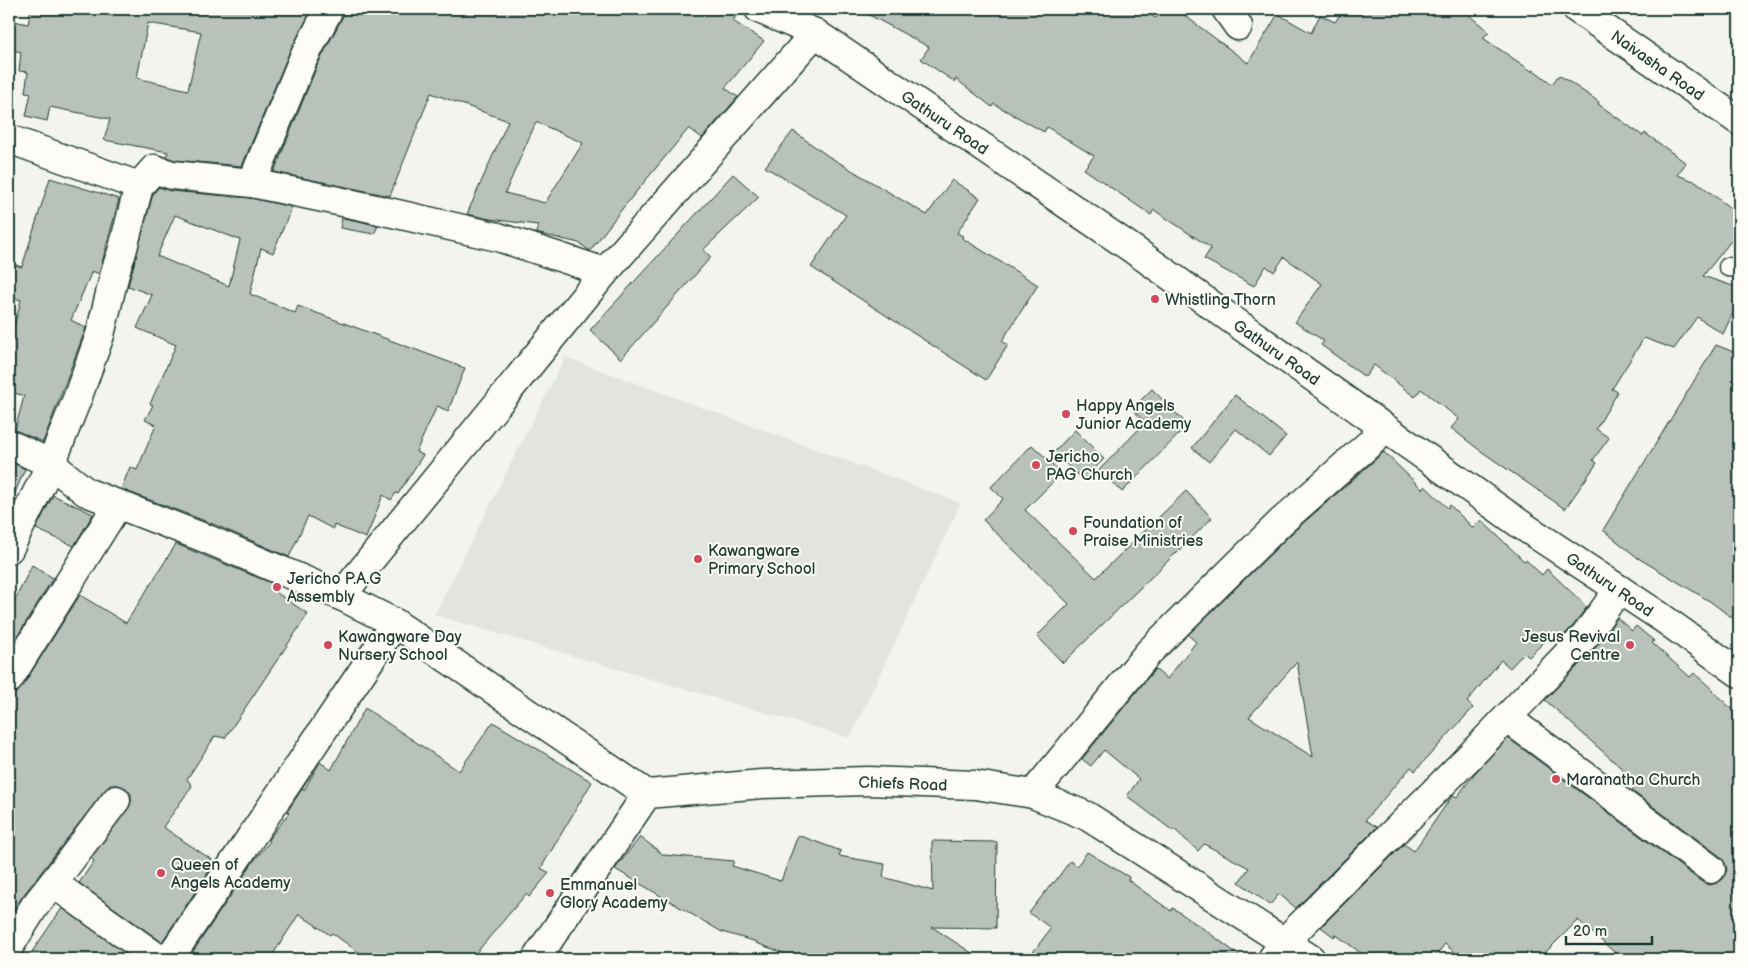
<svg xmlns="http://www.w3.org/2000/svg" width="1748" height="968" viewBox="0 0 1748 968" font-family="'Balsamiq Sans',sans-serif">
  <rect width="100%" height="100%" fill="#f4f4ef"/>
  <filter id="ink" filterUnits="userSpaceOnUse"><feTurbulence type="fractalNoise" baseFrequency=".02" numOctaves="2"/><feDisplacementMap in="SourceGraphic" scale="10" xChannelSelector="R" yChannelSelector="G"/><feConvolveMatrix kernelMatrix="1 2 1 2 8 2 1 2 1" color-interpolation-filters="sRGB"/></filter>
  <g filter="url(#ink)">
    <!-- built -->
    <path fill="#e2e5df" d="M565,357L961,503L850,738L434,615Z"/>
    <!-- building -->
    <g fill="#b9c1bb" stroke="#1f3d34" fill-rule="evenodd">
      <path d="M31,9H65L93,15L94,9H312L289,53L242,166L175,160L166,157L168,152L104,140L110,119L50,107L47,121L26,116L31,93L25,92L28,72L19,71L21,52L9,49V20L28,24ZM148,23L201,32L188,90L137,78Z"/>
      <path d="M345,9H723L736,16L733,21L764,41L725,88L738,97L702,138L689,128L622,209L590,251L579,243L536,233L538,225L490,219L467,214L508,121L431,93L390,196L274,172L317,66L343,16ZM536,122L583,143L545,203L505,193Z"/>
      <path d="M858,9H1137L1156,18L1163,9H1176L1248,63L1278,14L1311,33L1320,15L1335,22L1344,9H1462L1489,32L1483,38L1533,72L1534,70L1552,84L1559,75L1599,102L1598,104L1643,136L1645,133L1686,163L1677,175L1697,182L1739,215V231L1703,276L1739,288V300L1723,334L1697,317L1674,349L1644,338L1612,389L1618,392L1596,429L1609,438L1593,460L1597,463L1565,509L1478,449L1451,428L1459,419L1421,389L1415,397L1374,365L1365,377L1321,345L1324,341L1295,322L1322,284L1284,257L1274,272L1266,266L1254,286L1204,259L1211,248L1154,210L1151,215L1084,169L1094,156L1047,127L1044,132L994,104L992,107L956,79L955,82L921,59L929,47Z"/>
      <path d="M793,131L828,156L927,215L952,180L980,198L957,233L963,236L962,238L1038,285L1002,341L1008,345L986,380L811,267L846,215L765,167Z"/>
      <path d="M733,174L759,197L703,250L711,257L621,359L590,330Z"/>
      <path d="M50,178L119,199L99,274L92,271L71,320L86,328L43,442L15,430L24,396L9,391V346L21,300L9,297V263L22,267Z"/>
      <path d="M159,187L170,191L250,198L292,207L273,253L261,248L250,294L295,313L298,306L465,368L448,411L437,406L416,452L423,455L398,494L396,493L391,500L383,495L366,538L334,525L333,529L308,516L289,557L213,524L121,489L130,467L137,470L156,425L145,420L153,405L150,404L176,345L137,328L152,295L128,286L153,194ZM175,215L240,240L229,286L157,256Z"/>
      <path d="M342,218L359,221L378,226L374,234L340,228Z"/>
      <path d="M1716,345L1739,354V623L1711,602L1638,558L1603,530Z"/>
      <path d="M1152,389L1188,425L1122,492L1099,470L1145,423L1132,409Z"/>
      <path d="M1235,395L1286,436L1269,456L1236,429L1209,462L1192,448Z"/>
      <path d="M1075,430L1104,459L1083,480L1054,452Z"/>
      <path d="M1032,445L1062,473L1025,510L1096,578L1186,491L1212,518L1063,663L1037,636L1069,604L983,520L1003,499L991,487Z"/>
      <path d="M1384,452L1422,489L1425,486L1448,508L1450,505L1473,528L1481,520L1524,561L1526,560L1542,575L1547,569L1587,607L1573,626L1560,639L1553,633L1529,657L1524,653L1510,668L1501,660L1467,702L1473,708L1415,771L1411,767L1365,820L1377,827L1296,908L1279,894L1270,905L1239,882L1249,868L1204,844L1198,851L1174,829L1173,831L1127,796L1139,779L1104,750L1091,766L1082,759L1155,669L1167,679L1196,642L1188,635L1292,533ZM1297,662L1313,757L1249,717Z"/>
      <path d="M9,461L25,469L12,500L9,499Z"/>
      <path d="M53,495L93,514L74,546L36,529Z"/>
      <path d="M176,544L276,585L274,591L308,614L225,738L215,736L187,779L192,786L163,827L215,862L162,942L79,883L94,861L91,858L128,809L131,802V794L126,788L118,785H110L104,791L22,897L9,918V695L16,693L22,687L80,595L126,623Z"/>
      <path d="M32,565L53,578L9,650V612Z"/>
      <path d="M1617,618L1632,631L1636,626L1654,641L1652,643L1690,677L1694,673L1714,691L1713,692L1739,715V949L1729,959H1622L1578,920L1539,959H1462L1445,944L1433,959H1369L1335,934L1334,937L1321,927L1404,844L1414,851L1452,796L1453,795L1457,797L1474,774L1508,738L1702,882L1710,885L1717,883L1723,879L1727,870L1725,863L1721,857L1632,791L1638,783L1545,700L1596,647Z"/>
      <path d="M365,708L459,771L493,722L592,782L541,868L549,873L529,897L526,894L471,959H368L332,933L330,935L299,914L270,959H188L253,862L270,841L268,840L289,813L287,812L302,789L304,790L320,762L331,770Z"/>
      <path d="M798,835L841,851L839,856L885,864L883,877L933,891L932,841L997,842L996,928L932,927L981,959H800L756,943L757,942L722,932L615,869L640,837L664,855L734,861L732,866L781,881Z"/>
      <path d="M1087,852L1129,877L1128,880L1150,896L1171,911L1173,908L1208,932L1244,959H1028L1051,928L1029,913L1053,882L1054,883L1070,861L1077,866Z"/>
      <path d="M62,908L133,959H27Z"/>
    </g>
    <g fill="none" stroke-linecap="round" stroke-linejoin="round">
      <defs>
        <path id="service" d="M1728,267L1739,268"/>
        <g id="minor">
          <path d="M759,9L815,33L1131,248L1523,526L1661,617L1739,673"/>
          <path d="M1226,9L1238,26"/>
          <path d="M9,139L139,186"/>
          <path d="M252,183L303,59L329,9"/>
          <path d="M9,444L51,464L86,492L207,539L341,596"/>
          <path d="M9,549L51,464L77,399L100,335L116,269L122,252L139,186L154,169L172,175L252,183L362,206L498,237L605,272"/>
          <path d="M9,679L118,504"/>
          <path d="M1507,718L1711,869"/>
          <path d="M647,794L395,623L341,596L605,272L815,33"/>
          <path d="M1033,794L1149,652L1281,522L1386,429"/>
          <path d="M53,883L116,800"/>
          <path d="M9,947L34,907L53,883L159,959"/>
          <path d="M169,959L395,623"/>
          <path d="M536,959L647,794L762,784L868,781L975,785L1033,794L1087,816L1311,959"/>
          <path d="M1272,959L1284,942L1471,755L1585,636L1619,589"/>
        </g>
        <path id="secondary" d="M1577,9L1739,121"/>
      </defs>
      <!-- service casing -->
      <use href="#service" stroke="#1f3d34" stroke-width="21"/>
      <!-- minor casing -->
      <use href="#minor" stroke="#1f3d34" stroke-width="31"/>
      <!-- secondary casing -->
      <use href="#secondary" stroke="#1f3d34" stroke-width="31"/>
      <!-- service -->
      <use href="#service" stroke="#fdfcf7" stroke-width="18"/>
      <!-- minor -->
      <use href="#minor" stroke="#fdfcf7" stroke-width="28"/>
      <!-- secondary -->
      <use href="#secondary" stroke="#fdfcf7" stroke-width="28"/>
    </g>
  </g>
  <!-- markers -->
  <g fill="#d1495b" stroke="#fdfcf7" stroke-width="2">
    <circle cx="1155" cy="299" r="5"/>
    <circle cx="1066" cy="414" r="5"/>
    <circle cx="1036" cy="465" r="5"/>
    <circle cx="1073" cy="531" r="5"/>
    <circle cx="698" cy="559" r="5"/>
    <circle cx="277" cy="587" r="5"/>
    <circle cx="328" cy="645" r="5"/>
    <circle cx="1630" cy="645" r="5"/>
    <circle cx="1556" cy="779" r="5"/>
    <circle cx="161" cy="873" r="5"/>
    <circle cx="550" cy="893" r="5"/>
  </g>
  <g text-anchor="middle" stroke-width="4" stroke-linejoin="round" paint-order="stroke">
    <!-- street labels -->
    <g font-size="16" fill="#1f3d34" stroke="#fdfcf7">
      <text transform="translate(1658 65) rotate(35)" y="6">Naivasha Road</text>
      <text transform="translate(945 122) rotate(34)" y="6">Gathuru Road</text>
      <text transform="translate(1277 352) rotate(35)" y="6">Gathuru Road</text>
      <text transform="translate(1610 584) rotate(34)" y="6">Gathuru Road</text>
      <text transform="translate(903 783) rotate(2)" y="6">Chiefs Road</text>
    </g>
    <!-- poi labels -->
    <g font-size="16" fill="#1f3d34" stroke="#fdfcf7" text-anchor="start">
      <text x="1165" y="305">Whistling Thorn</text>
      <text x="1076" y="411">Happy Angels<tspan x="1076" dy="18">Junior Academy</tspan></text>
      <text x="1046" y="462">Jericho<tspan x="1046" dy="18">PAG Church</tspan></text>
      <text x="1083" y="528">Foundation of<tspan x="1083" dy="18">Praise Ministries</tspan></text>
      <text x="708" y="556">Kawangware<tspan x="708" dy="18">Primary School</tspan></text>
      <text x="287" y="584">Jericho P.A.G<tspan x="287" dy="18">Assembly</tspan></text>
      <text x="338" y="642">Kawangware Day<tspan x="338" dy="18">Nursery School</tspan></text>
      <text x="1620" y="642" text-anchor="end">Jesus Revival<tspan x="1620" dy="18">Centre</tspan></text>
      <text x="1566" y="785">Maranatha Church</text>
      <text x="171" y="870">Queen of<tspan x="171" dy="18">Angels Academy</tspan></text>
      <text x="560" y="890">Emmanuel<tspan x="560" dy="18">Glory Academy</tspan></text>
    </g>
  </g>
  <!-- margin -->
  <rect width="1748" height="968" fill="none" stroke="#fdfcf7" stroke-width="30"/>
  <rect x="15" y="15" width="1718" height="938" fill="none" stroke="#1f3d34" stroke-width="2" filter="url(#ink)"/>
  <!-- scale -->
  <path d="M1566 936v8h86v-8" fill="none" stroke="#1f3d34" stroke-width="2.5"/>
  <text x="1573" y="936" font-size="15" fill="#1f3d34" stroke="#fdfcf7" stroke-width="4" paint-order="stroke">20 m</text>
</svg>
